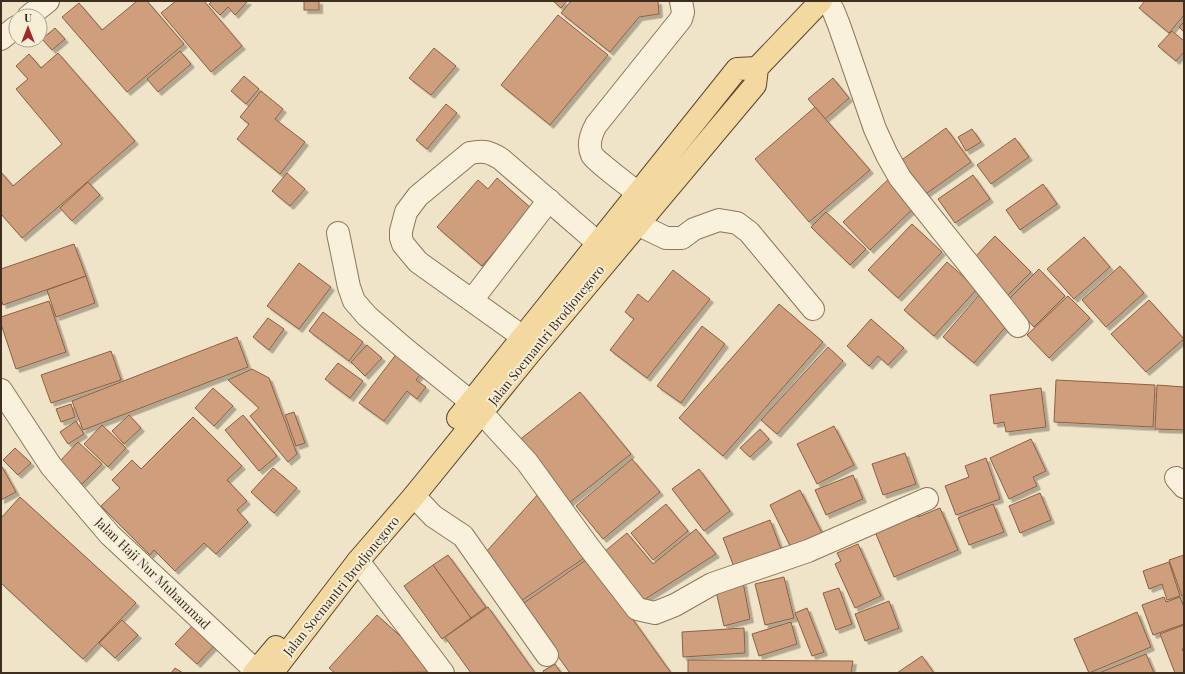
<svg xmlns="http://www.w3.org/2000/svg" width="1185" height="674" viewBox="0 0 1185 674" font-family="'Playfair Display',serif">
  <defs>
    <filter id="shadow"><feDropShadow dx="3.5" dy="3.5" stdDeviation="0" flood-color="#0004"/></filter>
  </defs>
  <rect width="100%" height="100%" fill="#f0e4c8"/>
  <!-- building -->
  <g fill="#cf9f7d" stroke="#8d5f41" filter="url(#shadow)">
    <path d="M137,1H147L184,44L127,92L62,17L79,3L102,30Z"/>
    <path d="M176,1H204L242,46L211,72L161,13Z"/>
    <path d="M212,1H248L235,15L228,7L220,15L209,4Z"/>
    <rect x="304" y="1" width="15" height="9"/>
    <path d="M553,1H567L561,8Z"/>
    <path d="M571,1H658L659,14L639,17L610,52L561,13Z"/>
    <path d="M1145,1H1184V15L1169,33L1139,8Z"/>
    <path d="M558,15L608,55L550,125L501,85Z"/>
    <path d="M1184,22V32L1179,27Z"/>
    <path d="M55,28L65,39L52,50L42,39Z"/>
    <path d="M1172,31L1184,41V52L1176,61L1158,46Z"/>
    <path d="M434,48L456,66L431,95L409,78Z"/>
    <path d="M180,51L191,64L158,92L147,79Z"/>
    <path d="M58,53L135,141L22,238L1,214V172L13,186L62,144L16,89L28,79L16,66L29,54L41,68Z"/>
    <path d="M244,76L259,89L246,104L231,91Z"/>
    <path d="M833,78L849,98L825,119L808,99Z"/>
    <path d="M261,91L283,109L275,119L305,142L280,174L237,139L249,124L240,117Z"/>
    <path d="M446,104L457,113L427,149L416,140Z"/>
    <path d="M815,107L870,170L809,222L755,159Z"/>
    <path d="M946,128L971,162L920,198L896,164Z"/>
    <path d="M972,129L981,142L966,151L958,137Z"/>
    <path d="M1015,138L1029,157L991,184L977,165Z"/>
    <path d="M287,173L305,189L290,206L272,191Z"/>
    <path d="M973,175L990,199L955,223L938,199Z"/>
    <path d="M892,176L918,204L870,250L843,222Z"/>
    <path d="M497,178L532,209L482,266L437,227L478,180L488,189Z"/>
    <path d="M88,182L100,195L72,221L60,208Z"/>
    <path d="M1043,184L1057,204L1020,230L1006,210Z"/>
    <path d="M826,212L866,249L850,265L811,227Z"/>
    <path d="M912,224L942,252L898,298L868,270Z"/>
    <path d="M995,236L1031,272L1004,299L973,259Z"/>
    <path d="M1084,237L1110,267L1074,299L1047,269Z"/>
    <path d="M74,244L86,276L3,305L1,299V269Z"/>
    <path d="M947,262L977,289L934,336L904,310Z"/>
    <path d="M299,263L331,287L299,329L267,306Z"/>
    <path d="M1120,266L1144,293L1106,327L1082,300Z"/>
    <path d="M1039,269L1065,296L1034,327L1008,300Z"/>
    <path d="M673,270L710,299L647,378L610,350L634,319L625,312L638,294L648,302Z"/>
    <path d="M86,276L95,303L56,317L47,290Z"/>
    <path d="M979,295L1010,322L974,363L943,337Z"/>
    <path d="M1068,296L1090,318L1049,358L1027,335Z"/>
    <path d="M1149,300L1184,339L1146,372L1111,334Z"/>
    <path d="M49,301L66,352L16,369L1,324V317Z"/>
    <path d="M779,304L823,342L723,456L679,418Z"/>
    <path d="M323,312L363,342L349,361L309,331Z"/>
    <path d="M268,318L284,329L269,350L253,337Z"/>
    <path d="M871,319L904,348L888,365L878,356L869,366L847,346Z"/>
    <path d="M702,326L725,344L681,403L657,386Z"/>
    <path d="M237,337L248,367L83,430L72,401Z"/>
    <path d="M367,345L382,358L365,376L351,362Z"/>
    <path d="M828,347L843,361L777,434L761,420Z"/>
    <path d="M401,348L426,367L416,380L426,387L417,399L407,391L384,421L359,403Z"/>
    <path d="M111,351L121,380L51,403L41,375Z"/>
    <path d="M338,363L363,381L350,398L325,379Z"/>
    <path d="M252,369L269,378L297,454L288,462L250,416L259,408L228,380Z"/>
    <path d="M1056,380L1155,385L1153,427L1054,422Z"/>
    <path d="M1157,385L1184,387V430L1155,429Z"/>
    <path d="M213,388L233,406L214,426L195,408Z"/>
    <path d="M1041,388L1046,427L1006,432L1004,422L994,424L990,395Z"/>
    <path d="M580,392L631,454L569,503L518,441Z"/>
    <path d="M71,404L75,417L61,422L56,409Z"/>
    <path d="M294,412L305,443L296,446L285,415Z"/>
    <path d="M129,415L141,428L124,444L112,431Z"/>
    <path d="M243,415L277,456L259,471L225,430Z"/>
    <path d="M193,417L242,466L227,480L247,501L237,510L248,522L216,554L204,543L175,571L154,550L150,555L101,506L120,488L112,480L132,460L141,469Z"/>
    <path d="M76,421L84,434L68,444L60,432Z"/>
    <path d="M102,425L126,448L108,467L84,444Z"/>
    <path d="M834,426L854,465L817,484L797,444Z"/>
    <path d="M760,429L769,439L750,457L740,448Z"/>
    <path d="M1031,439L1046,471L1033,477L1037,486L1009,499L990,458Z"/>
    <path d="M78,442L102,464L82,484L59,462Z"/>
    <path d="M15,448L31,463L18,475L3,460Z"/>
    <path d="M905,453L916,484L883,495L872,464Z"/>
    <path d="M986,458L1000,499L956,515L945,486L969,477L965,466Z"/>
    <path d="M632,459L660,492L603,539L576,506Z"/>
    <path d="M1,465L16,492L1,500Z"/>
    <path d="M273,468L297,488L274,513L251,492Z"/>
    <path d="M699,469L730,511L704,531L672,489Z"/>
    <path d="M853,475L863,499L826,515L815,490Z"/>
    <path d="M800,490L824,537L793,552L770,505Z"/>
    <path d="M540,492L587,556L521,601L486,552Z"/>
    <path d="M1040,493L1051,520L1020,533L1009,506Z"/>
    <path d="M20,497L136,603L83,659L1,583V518Z"/>
    <path d="M666,504L688,531L653,560L631,533Z"/>
    <path d="M993,504L1004,532L969,545L958,518Z"/>
    <path d="M940,508L958,550L894,577L873,527L915,509L918,517Z"/>
    <path d="M770,520L781,549L734,567L723,538Z"/>
    <path d="M696,529L716,554L639,603L604,552L627,533L653,564Z"/>
    <path d="M858,544L881,596L855,608L835,564L841,561L837,553Z"/>
    <path d="M448,555L486,607L471,618L433,565Z"/>
    <path d="M1184,555V596H1182L1169,560Z"/>
    <path d="M589,558L671,673H570L521,605Z"/>
    <path d="M1169,562L1180,596L1167,600L1162,584L1149,589L1143,571Z"/>
    <path d="M433,565L471,618L442,639L404,586Z"/>
    <path d="M784,577L794,618L765,625L755,584Z"/>
    <path d="M743,582L750,619L724,626L715,587Z"/>
    <path d="M839,588L852,624L836,630L823,593Z"/>
    <path d="M1164,597L1166,602L1180,597L1184,607V624L1153,635L1142,605Z"/>
    <path d="M889,601L899,628L865,641L855,614Z"/>
    <path d="M488,607L535,673H471L445,637Z"/>
    <path d="M807,608L824,652L812,656L795,613Z"/>
    <path d="M1137,612L1151,647L1089,673L1074,639Z"/>
    <path d="M377,615L440,672L335,673L329,668Z"/>
    <path d="M122,620L138,635L115,658L99,643Z"/>
    <path d="M196,622L218,642L197,664L175,644Z"/>
    <path d="M791,622L797,644L759,656L752,634Z"/>
    <path d="M1184,625V648L1182,649L1184,653V673H1175L1160,634Z"/>
    <path d="M744,628L745,653L683,657L682,632Z"/>
    <path d="M1146,654L1154,673H1099Z"/>
    <path d="M922,656L934,673H897Z"/>
    <path d="M688,660L853,661L851,673H688Z"/>
    <path d="M555,664L561,673H544L543,671Z"/>
    <path d="M175,668L183,673H171Z"/>
  </g>
  <g fill="none" stroke-linecap="round" stroke-linejoin="round">
    <defs>
      <g id="minor">
        <path d="M826,1L833,10L839,25L875,129L887,155L900,178L1018,326"/>
        <path d="M29,16L48,1"/>
        <path d="M1,39L16,27"/>
        <path d="M638,193C630,187 595,160 592,155C587,144 591,134 596,125L681,19L683,12L681,1"/>
        <path d="M639,225L666,238H682L694,229L719,220L737,223L749,232L813,309"/>
        <path d="M338,233L349,287L354,301L367,316L404,348L471,402"/>
        <path d="M472,300L549,200"/>
        <path d="M523,337L418,262L403,244L401,238V231L406,212L418,196L470,153C484,150 490,152 501,159L598,243"/>
        <path d="M1,390L51,466L110,535L256,671"/>
        <path d="M482,413L527,462L588,546L637,609L655,613L675,605L712,584L808,551L927,499"/>
        <path d="M1176,478L1184,487"/>
        <path d="M414,496L433,516L463,536L547,655"/>
        <path d="M358,561L443,673"/>
      </g>
      <g id="major">
        <path d="M458,418L737,69L757,68"/>
        <path d="M254,673L276,647"/>
        <path d="M272,673L358,561L414,496L530,353L755,85L757,68L821,1"/>
      </g>
    </defs>
    <!-- minor casing -->
    <use href="#minor" stroke="#8d765c" stroke-width="24"/>
    <!-- major casing -->
    <use href="#major" stroke="#5b4430" stroke-width="24"/>
    <!-- minor -->
    <use href="#minor" stroke="#faf1dc" stroke-width="22"/>
    <!-- major -->
    <use href="#major" stroke="#f3d9a0" stroke-width="22"/>
  </g>
  <g text-anchor="middle" stroke-width="4" stroke-linejoin="round" paint-order="stroke">
    <!-- street labels -->
    <g font-size="13" fill="#3d2e20" stroke="#f7eed8">
      <text transform="translate(546 335) rotate(-51)" y="5">Jalan Soemantri Brodjonegoro</text>
      <text transform="translate(153 573) rotate(44)" y="5">Jalan Haji Nur Muhammad</text>
      <text transform="translate(341 586) rotate(-51)" y="5">Jalan Soemantri Brodjonegoro</text>
    </g>
  </g>
  <!-- border -->
  <rect width="1185" height="674" fill="none" stroke="#3d2e20" stroke-width="4"/>
  <!-- north arrow -->
  <g transform="translate(28 28)"><circle r="19" fill="#f7eed8" stroke="#ada18e"/>
  <path d="M0-3L7 15L0 10L-7 15Z" fill="#9e2a2b"/>
  <text y="-6" font-size="11" font-weight="bold" text-anchor="middle" fill="#3d2e20">U</text>
  </g>
</svg>
